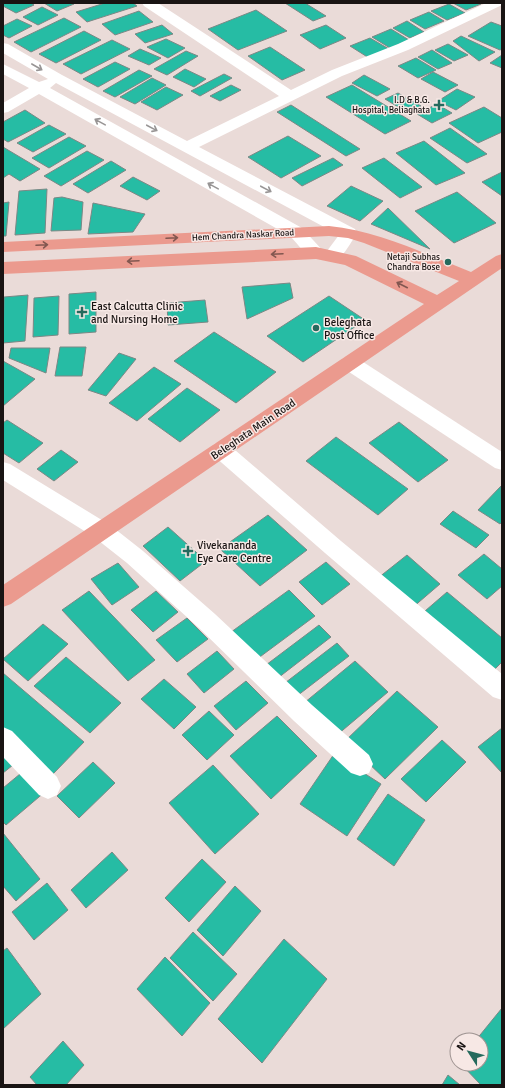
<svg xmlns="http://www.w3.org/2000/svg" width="505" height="1088" viewBox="0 0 505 1088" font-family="Signika,sans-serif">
  <rect width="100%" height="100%" fill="#eadbd8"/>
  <!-- building -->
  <g fill="#26bca4" stroke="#7a8885">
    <path d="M3,3H31L34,5L16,13L3,6Z"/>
    <path d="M44,3H72L74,4L57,11Z"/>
    <path d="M105,3H133L137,6L87,22L76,12Z"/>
    <path d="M285,3H305L326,16L313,21Z"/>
    <path d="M453,3H480L481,4L466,10Z"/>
    <path d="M449,4L465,13L447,20L431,11Z"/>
    <path d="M42,7L58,15L38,25L23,17Z"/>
    <path d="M256,10L287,31L238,50L208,29Z"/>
    <path d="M139,11L153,22L115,35L102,24Z"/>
    <path d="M429,12L444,21L425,29L410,20Z"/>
    <path d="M64,18L81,27L31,52L14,42Z"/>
    <path d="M17,19L32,26L9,38L3,35V26Z"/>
    <path d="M407,21L424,32L410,38L393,28Z"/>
    <path d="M491,22L502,26V49L500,50L468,36Z"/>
    <path d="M162,25L173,34L145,43L135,34Z"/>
    <path d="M326,25L346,38L320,49L300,35Z"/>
    <path d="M391,29L409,40L390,48L372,37Z"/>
    <path d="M84,31L101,40L56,63L39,54Z"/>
    <path d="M461,36L495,52L479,61L453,41Z"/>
    <path d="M370,38L389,49L369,58L350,46Z"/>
    <path d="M166,39L185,48L168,58L147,47Z"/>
    <path d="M112,40L130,49L81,74L63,64Z"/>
    <path d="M448,44L468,55L454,61L435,50Z"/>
    <path d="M270,47L305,70L282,80L248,56Z"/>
    <path d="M140,49L161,58L149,65L128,56Z"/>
    <path d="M432,50L452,63L438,69L418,57Z"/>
    <path d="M186,51L198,56L167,75L154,69Z"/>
    <path d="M502,55V68L490,63Z"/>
    <path d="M416,58L436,70L418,78L398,66Z"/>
    <path d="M115,62L130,69L98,87L83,79Z"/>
    <path d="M185,69L206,79L194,87L173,77Z"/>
    <path d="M139,70L152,76L115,97L103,91Z"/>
    <path d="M433,72L458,85L445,92L421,79Z"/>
    <path d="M224,74L232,78L200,96L191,91Z"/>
    <path d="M364,75L390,89L377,96L352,83Z"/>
    <path d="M152,78L166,85L135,104L120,97Z"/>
    <path d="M231,85L241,90L220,101L210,96Z"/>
    <path d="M352,85L411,121L385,134L326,97Z"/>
    <path d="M166,87L183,95L157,110L141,102Z"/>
    <path d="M457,89L475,97L456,110L438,101Z"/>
    <path d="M398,93L421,106L408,113L385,99Z"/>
    <path d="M437,104L452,113L432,123L417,114Z"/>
    <path d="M291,105L360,149L346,156L277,112Z"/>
    <path d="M484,107L502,118V132L478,143L449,123Z"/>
    <path d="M25,110L45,123L8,142L3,139V122Z"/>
    <path d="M49,125L66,134L33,152L17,143Z"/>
    <path d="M450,128L487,154L467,163L430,138Z"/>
    <path d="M288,136L321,156L281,178L248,157Z"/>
    <path d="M69,137L86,146L49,168L32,158Z"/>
    <path d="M424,141L465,173L436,185L396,153Z"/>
    <path d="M3,147L40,169L20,181L9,174L3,178Z"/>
    <path d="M87,151L104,160L61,186L44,176Z"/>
    <path d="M333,158L343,165L302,186L292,178Z"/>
    <path d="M384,158L422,187L400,198L362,168Z"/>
    <path d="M111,161L126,170L88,193L73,184Z"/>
    <path d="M502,172V196L482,182Z"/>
    <path d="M133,177L160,191L147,200L120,186Z"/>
    <path d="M351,186L383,201L360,221L327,206Z"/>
    <path d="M47,189L45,233L15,235L19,191Z"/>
    <path d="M457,192L496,223L454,243L415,211Z"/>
    <path d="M62,197L83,202L81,230L51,231L54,198Z"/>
    <path d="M9,202L6,236H3V203Z"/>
    <path d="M93,203L145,214L133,232L88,234Z"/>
    <path d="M388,208L430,249L371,224Z"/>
    <path d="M290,283L293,298L247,319L242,287Z"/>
    <path d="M96,292V332L69,334V294Z"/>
    <path d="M28,295L25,341L3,343L4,297Z"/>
    <path d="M59,296L58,335L33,337L34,298Z"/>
    <path d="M329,296L365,320L303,362L267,336Z"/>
    <path d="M205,300L208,322L168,325L167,303Z"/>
    <path d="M214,332L276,372L236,403L174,361Z"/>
    <path d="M60,347H86L82,376H55Z"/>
    <path d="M11,348H50L46,373L9,358Z"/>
    <path d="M119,353L136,359L106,396L88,390Z"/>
    <path d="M3,361L35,379L3,406Z"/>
    <path d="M154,367L181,384L137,421L109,403Z"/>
    <path d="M187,388L220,410L180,442L148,419Z"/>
    <path d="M7,420L43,443L19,463L3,453V423Z"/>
    <path d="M399,422L448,460L418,482L369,443Z"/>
    <path d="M336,437L408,489L378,515L306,461Z"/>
    <path d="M61,450L78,462L54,481L37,469Z"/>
    <path d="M501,486L502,522L500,524L478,510Z"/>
    <path d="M453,511L489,535L476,548L440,524Z"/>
    <path d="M268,515L307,550L260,586L220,549Z"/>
    <path d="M168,527L206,561L180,581L143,546Z"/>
    <path d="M484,554L502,569V586L487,599L458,575Z"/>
    <path d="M407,555L440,584L412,608L378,578Z"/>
    <path d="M326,562L350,584L322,605L299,582Z"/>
    <path d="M118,563L139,587L112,605L91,579Z"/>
    <path d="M289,590L315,616L253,662L227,635Z"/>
    <path d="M89,591L155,660L128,681L62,610Z"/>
    <path d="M156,591L178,612L153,632L131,610Z"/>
    <path d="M447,592L502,638V662L493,671L425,611Z"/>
    <path d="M187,618L208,639L177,662L156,640Z"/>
    <path d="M43,624L68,644L28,681L3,659Z"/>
    <path d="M319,625L331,637L274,681L262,668Z"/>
    <path d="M337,643L349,656L293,699L281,686Z"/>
    <path d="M217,651L234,669L204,693L187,674Z"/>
    <path d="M66,657L121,703L90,733L34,686Z"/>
    <path d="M355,661L388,692L337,735L304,703Z"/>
    <path d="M3,673L84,742L53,774L3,730Z"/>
    <path d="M164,679L196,707L174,729L141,699Z"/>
    <path d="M246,681L268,703L236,730L214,706Z"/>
    <path d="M397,691L438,727L385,779L345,741Z"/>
    <path d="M209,711L234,735L207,760L182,735Z"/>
    <path d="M277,716L317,756L271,799L230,756Z"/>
    <path d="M502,728V773L478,747Z"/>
    <path d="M442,740L466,762L426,802L401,779Z"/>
    <path d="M334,754L381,784L347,836L300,804Z"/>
    <path d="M3,755L13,765L3,773Z"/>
    <path d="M93,762L115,783L79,818L57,796Z"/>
    <path d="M213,765L259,814L215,854L169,803Z"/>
    <path d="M26,769L46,791L6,825L3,822V788Z"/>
    <path d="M388,794L425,820L394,866L357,839Z"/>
    <path d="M3,833L40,879L16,901L3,886Z"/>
    <path d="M112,852L128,870L86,908L71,890Z"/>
    <path d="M202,859L226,882L189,922L165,898Z"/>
    <path d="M47,883L68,910L34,940L12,912Z"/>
    <path d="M235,886L261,911L223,956L197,930Z"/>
    <path d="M193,932L237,974L213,1001L170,958Z"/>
    <path d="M284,939L327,979L262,1063L218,1019Z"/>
    <path d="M7,948L41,994L3,1029V951Z"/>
    <path d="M165,957L210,1003L182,1036L137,989Z"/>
    <path d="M502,1008V1085H481L461,1064H481V1040H476Z"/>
    <path d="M63,1041L84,1065L66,1085H37L30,1077Z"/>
    <path d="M448,1075L460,1085H442Z"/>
  </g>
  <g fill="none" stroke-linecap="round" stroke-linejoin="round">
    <!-- minor -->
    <g fill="#fff" fill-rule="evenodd">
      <path d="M142,3H158L291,90L332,70L398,44L486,3H502V5L408,50L342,76L199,147L355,229L357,233L355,237C347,247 342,263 327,259L324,255L339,235L56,83L50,88L302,228L325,253L322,257C308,261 299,245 290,236L39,94L8,112L3,113V103L29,88L3,74V64L39,82L48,79L3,53V43L8,44L62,75L187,141L279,96L144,6Z"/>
      <path d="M350,356L357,358L502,452V470L495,468L343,368L340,363L343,358Z"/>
      <path d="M221,442L228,444L341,541L502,674V700L493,697L325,553L214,456L211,450L214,444Z"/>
      <path d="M3,462L10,464L110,525L143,551L215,614L312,705L369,755L373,764L369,773L360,776L351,773L294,721L199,628L127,563L94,537L3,480Z"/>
      <path d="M3,727L12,731L57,777L61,786L57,795L48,799L39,795L3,757Z"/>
    </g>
    <!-- major -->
    <path fill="#eb9a8e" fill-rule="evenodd" d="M329,226C379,231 425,254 471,272L496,256L502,254V268L11,604L3,607V585L424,304L345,265L316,259L3,274V262L316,247L356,256L437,295L459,281L364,243L348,238L329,236L3,252V242Z"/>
  </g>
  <!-- one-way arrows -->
  <defs><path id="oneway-shaft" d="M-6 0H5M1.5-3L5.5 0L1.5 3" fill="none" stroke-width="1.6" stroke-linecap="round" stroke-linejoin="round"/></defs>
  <g stroke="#989595">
    <use href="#oneway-shaft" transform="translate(37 67) rotate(30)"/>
    <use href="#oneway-shaft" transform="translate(100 122) rotate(-151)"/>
    <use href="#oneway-shaft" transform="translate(152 128) rotate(28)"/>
    <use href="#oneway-shaft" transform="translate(213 186) rotate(-151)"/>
    <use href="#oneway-shaft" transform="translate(266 189) rotate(28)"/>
  </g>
  <g stroke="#825750">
    <use href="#oneway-shaft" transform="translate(172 238) rotate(-3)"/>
    <use href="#oneway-shaft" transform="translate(42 245) rotate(-3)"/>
    <use href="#oneway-shaft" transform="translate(277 254) rotate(177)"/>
    <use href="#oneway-shaft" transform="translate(133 261) rotate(177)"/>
    <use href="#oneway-shaft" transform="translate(402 285) rotate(-153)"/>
  </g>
  <!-- markers -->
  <g fill="#256a5d" stroke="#f7e8e5" stroke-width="1.5">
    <path d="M437 99h4v4h4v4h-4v4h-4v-4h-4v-4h4z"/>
    <circle cx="448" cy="262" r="4"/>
    <path d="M80 306h4v4h4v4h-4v4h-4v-4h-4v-4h4z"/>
    <circle cx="316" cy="328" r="4"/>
    <path d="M186 545h4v4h4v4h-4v4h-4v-4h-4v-4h4z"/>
  </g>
  <g text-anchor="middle" stroke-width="3" stroke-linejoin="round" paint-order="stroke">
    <!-- far-poi labels -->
    <g font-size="9" fill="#191413" stroke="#f7e8e5" text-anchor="end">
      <text x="430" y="103">I.D &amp; B.G.<tspan x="430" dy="10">Hospital, Beliaghata</tspan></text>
      <text x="440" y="260">Netaji Subhas<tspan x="440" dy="10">Chandra Bose</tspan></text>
    </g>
    <!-- far-street labels -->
    <g font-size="9" fill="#191413" stroke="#f7e8e5">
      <text transform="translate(243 235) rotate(-3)" y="3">Hem Chandra Naskar Road</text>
    </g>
    <!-- poi labels -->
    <g font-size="11" fill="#191413" stroke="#f7e8e5" text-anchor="start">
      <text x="91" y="310">East Calcutta Clinic<tspan x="91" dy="13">and Nursing Home</tspan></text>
      <text x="324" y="326">Beleghata<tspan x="324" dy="13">Post Office</tspan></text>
      <text x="197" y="549">Vivekananda<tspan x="197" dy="13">Eye Care Centre</tspan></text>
    </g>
    <!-- street labels -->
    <g font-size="11" fill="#191413" stroke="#f7e8e5">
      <text transform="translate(253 429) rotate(-34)" y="4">Beleghata Main Road</text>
    </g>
  </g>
  <!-- border -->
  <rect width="505" height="1088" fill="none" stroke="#191413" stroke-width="8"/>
  <!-- north arrow -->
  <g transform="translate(469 1052) rotate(306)"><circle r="19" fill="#f7e8e5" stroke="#9e9391"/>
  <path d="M0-3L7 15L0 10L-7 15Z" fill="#256a5d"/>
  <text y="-6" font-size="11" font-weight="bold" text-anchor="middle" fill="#191413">N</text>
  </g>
</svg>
